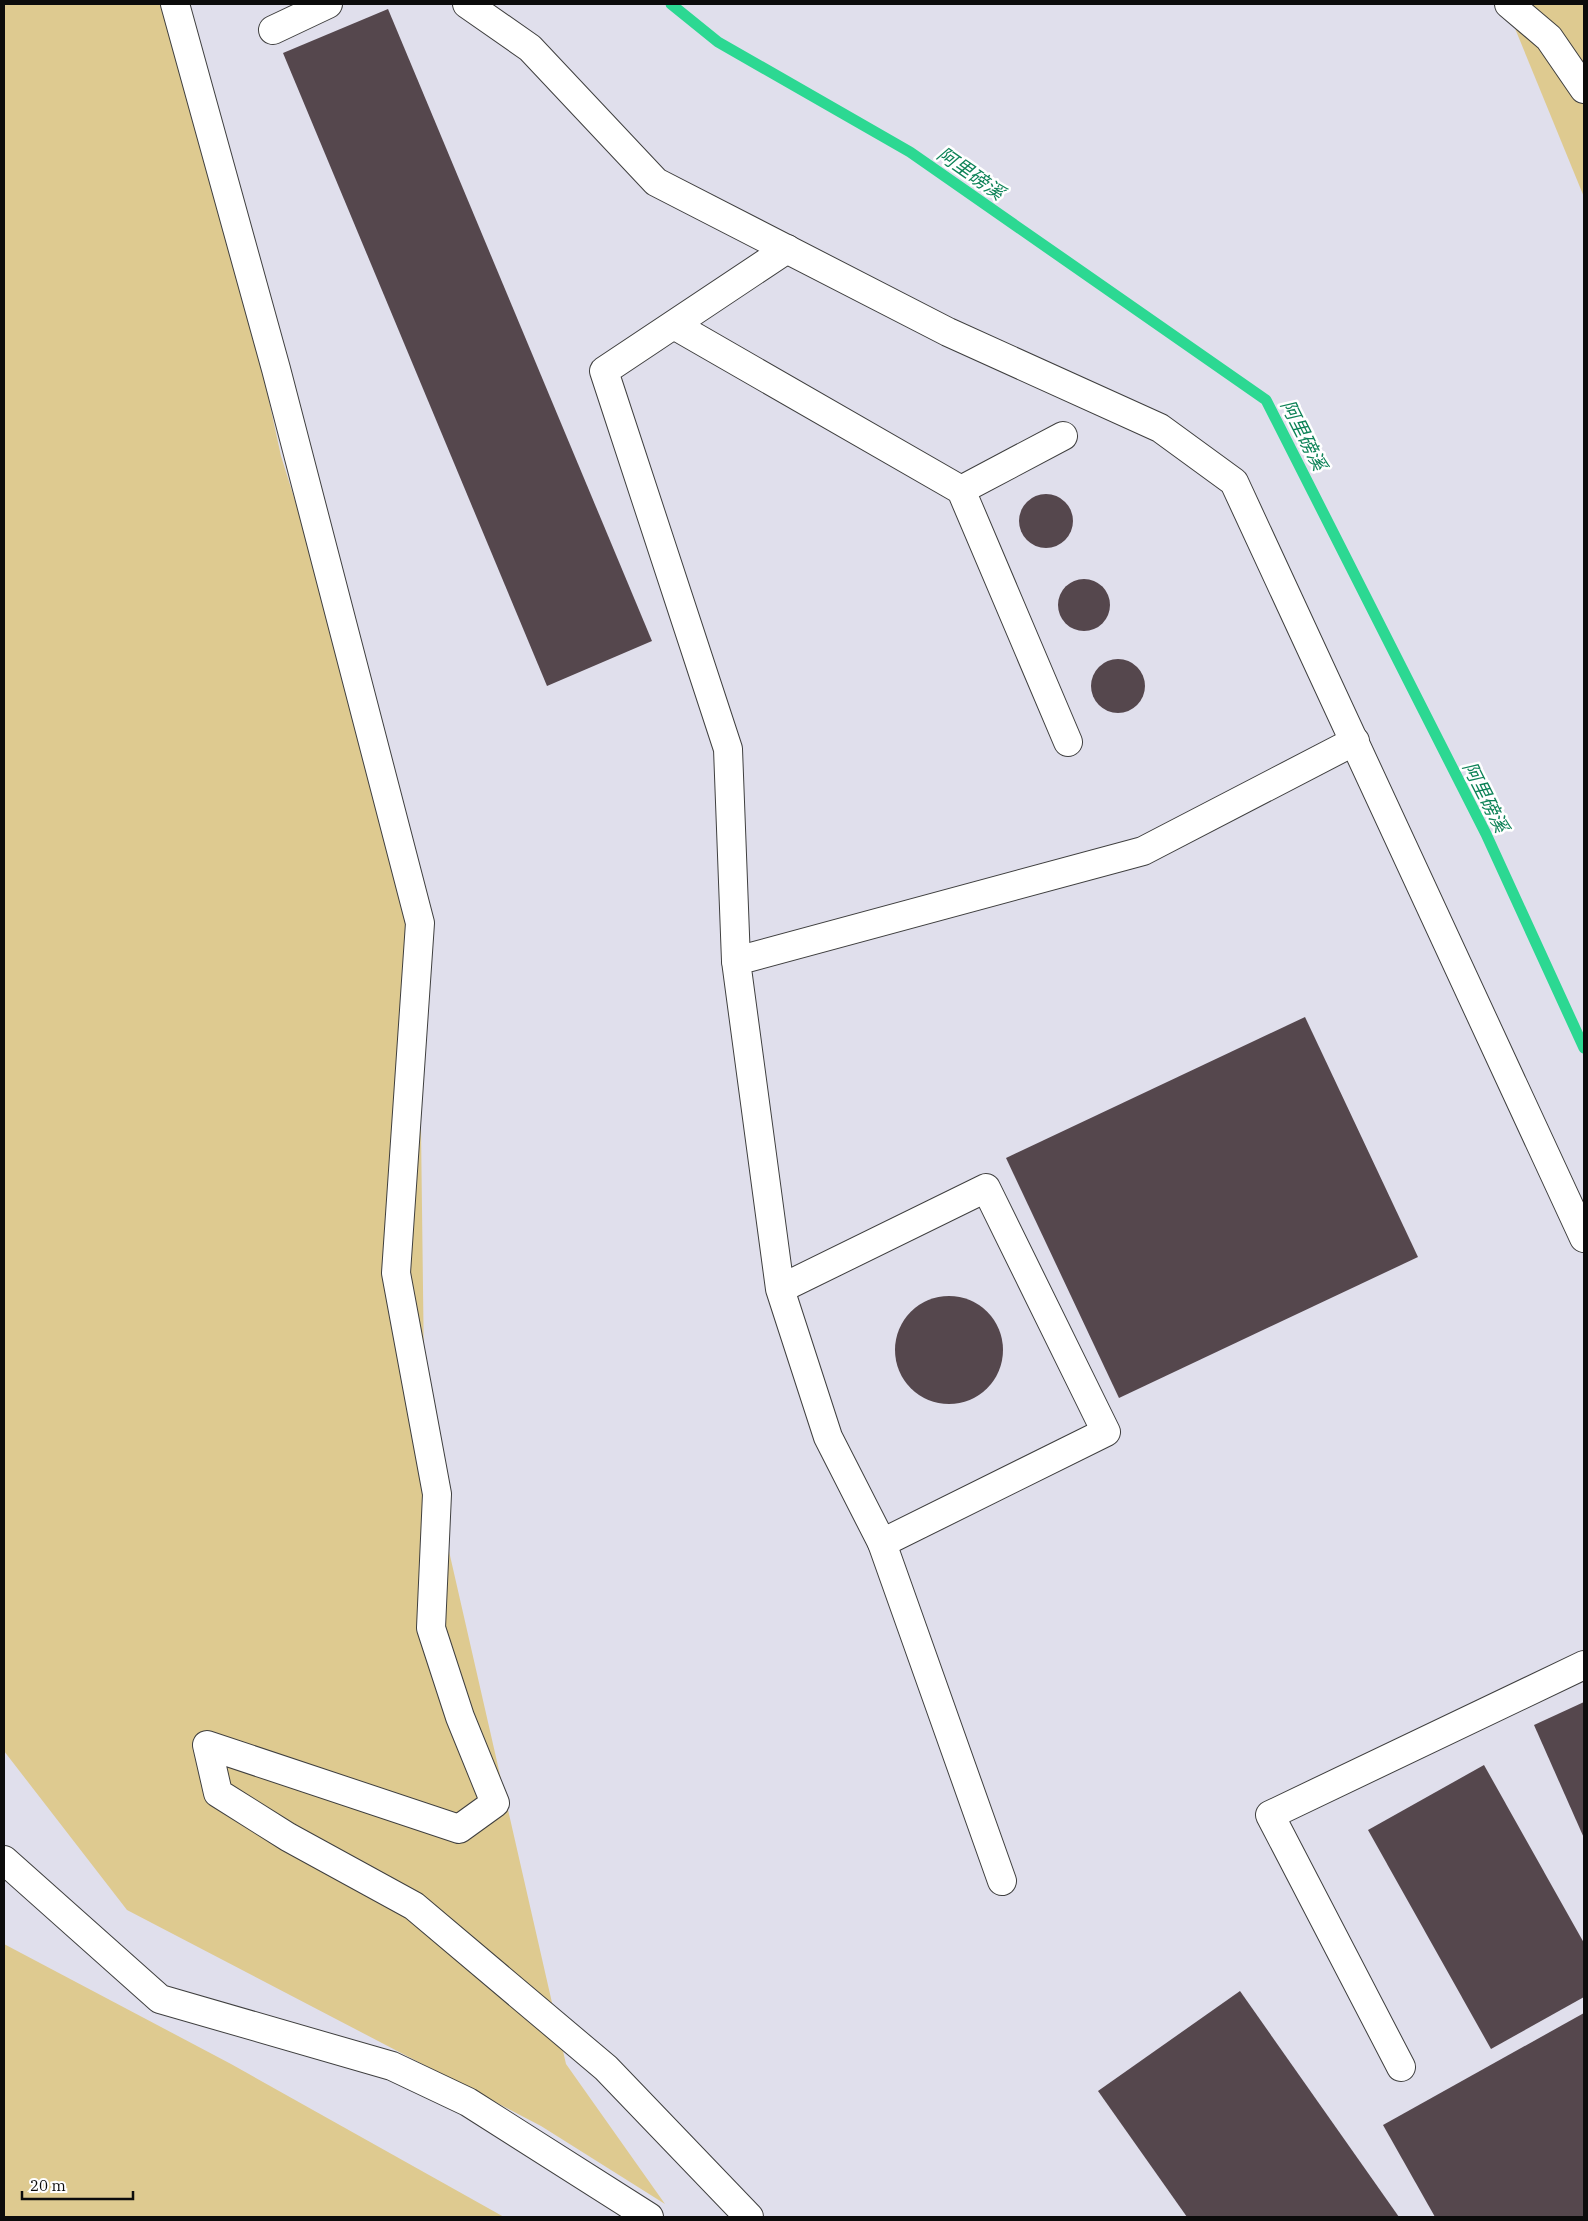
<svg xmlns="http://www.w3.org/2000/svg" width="1588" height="2221" viewBox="0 0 1588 2221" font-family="'IBM Plex Serif','Noto Sans TC',serif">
  <rect width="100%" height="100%" fill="#ffebeb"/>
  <!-- industrial -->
  <rect fill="#e0dfec" x="4" y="4" width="1580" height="2213"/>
  <!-- forest -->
  <g fill="#deca90">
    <path d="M4,4H183L281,456L418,892L425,1446L566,2064L665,2204L541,2126L127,1910L4,1751Z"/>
    <path d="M1505,4H1584V197Z"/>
    <path d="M4,1944L231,2064L504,2217H4Z"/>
  </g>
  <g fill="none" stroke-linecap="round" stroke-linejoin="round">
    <!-- stream -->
    <path stroke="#2cd892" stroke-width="11" d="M671,4L718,42L910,152L1266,400L1486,834L1584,1048"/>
  </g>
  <!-- building -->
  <g fill="#55474d">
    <path d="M388,9L652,641L547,686L283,53Z"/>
    <circle cx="1046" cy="521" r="27"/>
    <circle cx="1084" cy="605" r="26"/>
    <circle cx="1118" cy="686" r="27"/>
    <path d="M1305,1017L1418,1257L1119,1398L1006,1158Z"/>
    <circle cx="949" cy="1350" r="54"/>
    <path d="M1584,1702V1838L1534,1725Z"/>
    <path d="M1484,1765L1584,1943V1997L1491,2049L1368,1830Z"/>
    <path d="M1240,1991L1399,2217H1187L1098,2091Z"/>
    <path d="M1584,2013V2217H1435L1383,2125Z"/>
  </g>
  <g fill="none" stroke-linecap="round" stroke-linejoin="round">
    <defs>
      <g id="minor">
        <path d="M175,4L276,369L420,923L396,1273L437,1494L431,1628L460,1717L495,1803L459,1829L207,1745L218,1793L288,1837L414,1906L606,2068L749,2217"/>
        <path d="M467,4L530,48L656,182L948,332L1160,428L1234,482L1584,1238"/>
        <path d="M1509,4L1549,38L1584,89"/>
        <path d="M273,30L328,4"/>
        <path d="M674,325L961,490L1068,742"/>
        <path d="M961,490L1063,436"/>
        <path d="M736,961L728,749L604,371L787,249"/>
        <path d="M780,1289L986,1188L1106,1432L882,1543L828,1437L780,1289L736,961L1143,851L1355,741"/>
        <path d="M882,1543L1002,1881"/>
        <path d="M4,1860L160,1999L392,2066L468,2102L649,2217"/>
        <path d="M1401,2067L1270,1815L1584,1665"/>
      </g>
    </defs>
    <!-- minor casing -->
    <use href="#minor" stroke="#3f3f3f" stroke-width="30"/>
    <!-- minor -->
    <use href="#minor" stroke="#fff" stroke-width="28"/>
  </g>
  <g text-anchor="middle" stroke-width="5" stroke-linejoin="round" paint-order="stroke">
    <!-- water labels -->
    <g font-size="19" font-style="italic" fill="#0d8257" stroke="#fff">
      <text transform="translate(971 173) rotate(35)" y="7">阿里磅溪</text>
      <text transform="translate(1304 435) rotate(63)" y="7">阿里磅溪</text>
      <text transform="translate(1486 797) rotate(63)" y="7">阿里磅溪</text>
    </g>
  </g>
  <!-- border -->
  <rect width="1588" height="2221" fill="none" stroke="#0c0c0c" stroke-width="10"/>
  <!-- scale -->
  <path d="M22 2191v8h111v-8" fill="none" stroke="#0c0c0c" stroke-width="2.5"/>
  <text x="30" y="2191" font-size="15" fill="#0c0c0c" stroke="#ffffff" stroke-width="4" paint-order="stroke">20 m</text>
</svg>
